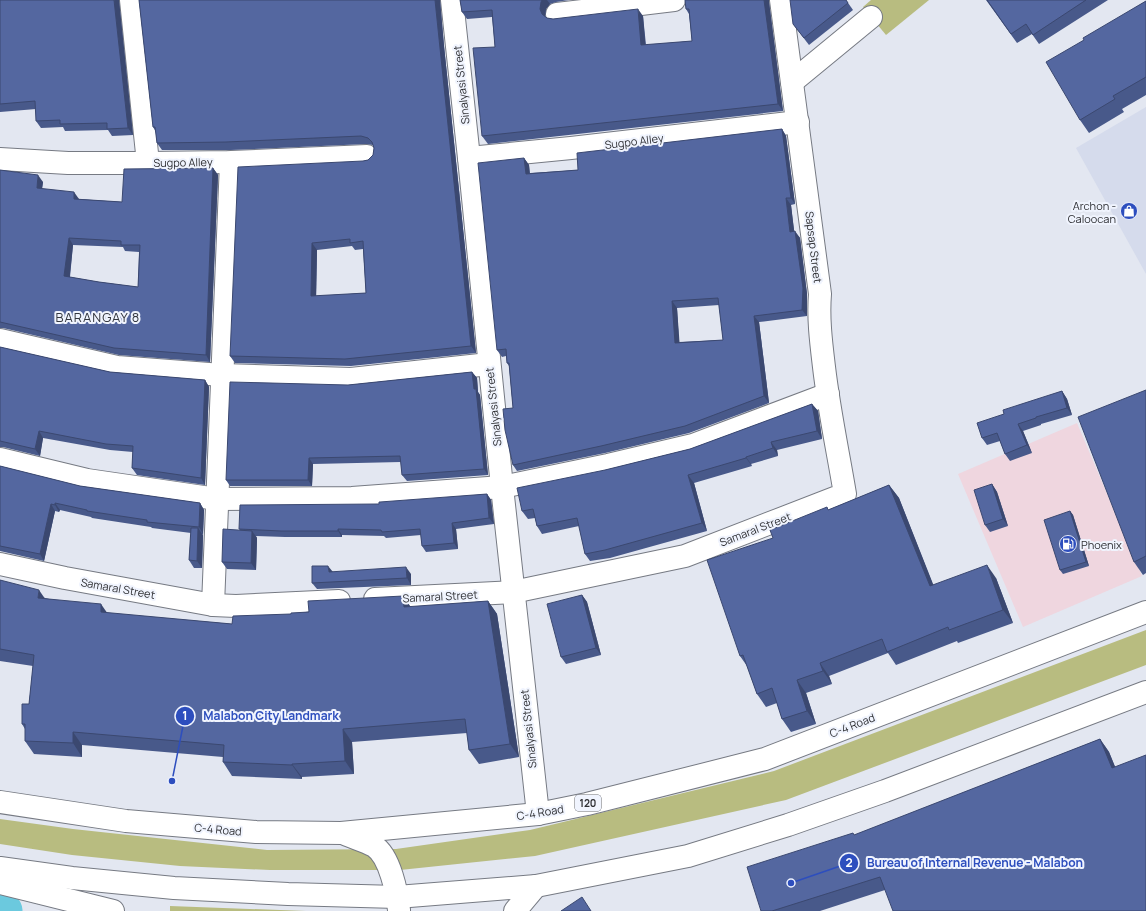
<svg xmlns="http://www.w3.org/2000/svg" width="1146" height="911" font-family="Manrope,sans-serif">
<rect width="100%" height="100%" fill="#e3e7f1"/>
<!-- commercial -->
<polygon fill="#efd6df" points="1077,423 1142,576 1023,627 958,474"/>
<!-- built -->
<polygon fill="#d5dbec" points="1146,107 1146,274 1076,148"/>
<!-- green -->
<g fill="#b8bc80">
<polygon points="871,0 929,0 886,35 863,7"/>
<polygon points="1146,630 1146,665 786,800 535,856 400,870 270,870 180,866 72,855 0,844 0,819 73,829 267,850 396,849 530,830 774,771"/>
<polygon points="170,906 306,911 170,911"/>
</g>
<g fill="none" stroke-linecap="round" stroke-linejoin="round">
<!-- river -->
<polyline stroke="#6bc9de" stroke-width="39" points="0,910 3,911"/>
<!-- street casing -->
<g stroke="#767a83" stroke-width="24">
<g id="street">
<polyline points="131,0 148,163"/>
<polyline points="452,0 469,158 502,487 538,814"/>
<polyline points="557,14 674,0"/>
<polyline points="792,82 871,17"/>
<polyline points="469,158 571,148 798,122"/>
<polyline points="0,159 68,163 148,163 231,162 367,156"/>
<polyline points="0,340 117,367 222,375 351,379 489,364"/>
<polyline points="0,459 87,480 217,499 352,498 502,487 608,465 693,445 828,394"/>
<polyline points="0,564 65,578 213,605 236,606 339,601"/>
<path d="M375 599 513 592 685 556 845 494C838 452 829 410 824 367 821 342 818 318 820 294L781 0"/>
<polyline points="213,605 231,162"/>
</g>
</g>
<!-- secondary casing -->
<g stroke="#767a83" stroke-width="24">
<polyline id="secondary" points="0,883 113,911"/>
</g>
<!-- highway casing -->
<g stroke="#767a83" stroke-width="24">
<g id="highway">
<polyline points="0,802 126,821 256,832 341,833 538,814 587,804 765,759 1146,612"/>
<path d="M345 834C354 838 365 841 374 846 390 856 397 893 399 910"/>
<polyline points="0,868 72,878 174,888 288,894 397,897 536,886 688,856 788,825 885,791 1146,692"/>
<polyline points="515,911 536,886"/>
</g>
</g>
<!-- street -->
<use href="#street" stroke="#fff" stroke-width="22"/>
<!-- secondary -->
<use href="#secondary" stroke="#fff" stroke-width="22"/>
<!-- highway -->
<use href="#highway" stroke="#fff" stroke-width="22"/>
</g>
<!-- wall -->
<g fill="#48598a" fill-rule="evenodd">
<polygon points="0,0 119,1 133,135 112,136 108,130 65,131 63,127 41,128 36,121 36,109 0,112"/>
<path d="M139 0H440L444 46 476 353 351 366 235 363 230 356 363 161 368 160 373 155 374 148 373 145 366 144 231 150H162L157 143 156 132 153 127ZM352 246 355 250 363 249 366 293 316 296 317 250Z"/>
<polygon points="460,0 569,0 556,2 550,4 546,9 545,17 547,18 553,19 643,16 646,45 692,41 689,14 686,9 685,0 769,0 769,2 783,111 488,144 482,136 495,47 492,17 467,19 462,12"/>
<polygon points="846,0 853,10 809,45 793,24"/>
<polygon points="986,0 1108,0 1039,44 1032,34 1017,43"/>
<polygon points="1146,1 1146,95 1122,109 1124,112 1089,133 1080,120 1084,40"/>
<path d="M782 129 786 136 795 204 791 205 794 231 800 238 807 294V316L759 322 769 403 689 433 605 453 517 471 513 465V408L509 366 507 363 506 356 502 357 497 350 524 158 529 165 530 173 578 170ZM719 305 723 340 679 342 677 308Z"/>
<path d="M213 168 218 175 210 362 119 355 3 328H0V170L43 182 42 189 79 199 122 202ZM73 245 123 247 125 251 139 252 138 287 99 282 70 277Z"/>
<polygon points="0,347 110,372 205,380 209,387 205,485 137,475 132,468 133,452 110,450 43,438 40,456 3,447 0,447"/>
<polygon points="472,372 477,378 478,392 480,395 488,475 407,481 402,475 401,462 313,464 312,486 230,486 226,480 348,385"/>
<polygon points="1146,390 1146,573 1143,575 1134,562"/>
<polygon points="1062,391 1067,399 1072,415 1041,424 1041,425 1023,431 1032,453 1010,461 1005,454 1000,441 987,445 982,438 1004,414"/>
<polygon points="812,404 818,411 822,439 777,450 778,456 751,464 752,466 694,483 707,531 610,558 590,561 585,554 579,526 542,534 537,526 535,518 528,519 522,511 605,470 690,449"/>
<polygon points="0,466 80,486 200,503 204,510 203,534 202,534 203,535 202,568 194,568 189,560 191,533 152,528 151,527 92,518 91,517 60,510 59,512 55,511 44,561 0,551"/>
<polygon points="992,484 997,492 1008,526 990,532 985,525"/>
<polygon points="889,485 899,498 933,585 996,578 1013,623 958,643 957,641 896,665 888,653 829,676 832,684 806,693 816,724 791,732 782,719 777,703 766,707 757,694 747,666 740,656 773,538 828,510"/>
<polygon points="487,494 491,500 494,524 456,529 458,549 426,552 422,546 421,535 386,538 384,536 342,535 342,537 285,537 256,536 257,538 256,570 227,569 222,562 240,530 239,529 379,504"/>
<polygon points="1070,511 1073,515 1089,566 1063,574 1060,570"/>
<polygon points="332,572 411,574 411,585 317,589 312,583"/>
<polygon points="0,580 45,598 108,613 232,624 403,596 410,607 488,601 497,614 519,757 479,764 469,750 467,733 352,742 354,774 302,777 302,779 232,776 223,762 223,757 82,745 82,757 34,754 25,741 25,729 22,724 29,704 33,666 0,661"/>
<polygon points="582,595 587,602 601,655 566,664 561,657"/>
<polygon points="1100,739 1109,752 1115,767 885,890 820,911 761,911 855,835"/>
</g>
<!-- shaded-wall -->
<g fill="#3b4870">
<polygon points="114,0 119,0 133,135 128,128"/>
<polygon points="435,0 440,0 444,46 476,353 471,346"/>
<polygon points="542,0 547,0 550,4 546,9 545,16 547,21 542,14 540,9 541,2"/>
<polygon points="764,0 769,0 769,2 783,111 778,104"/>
<polygon points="638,9 643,16 646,53 641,45"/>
<polygon points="782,129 786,136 795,204 791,198"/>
<polygon points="524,158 529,165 530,180 526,174"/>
<polygon points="213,168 218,175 210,362 206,355"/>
<polygon points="38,175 43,182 41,195 37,188"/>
<polygon points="74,192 79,199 78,206 74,199"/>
<polygon points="786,198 791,205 795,238 790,232"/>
<polygon points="795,231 800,238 807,294 807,316 802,310"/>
<polygon points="69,238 73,245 69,283 64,276"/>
<polygon points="312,243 317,250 316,304 311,296"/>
<polygon points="672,301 677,308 680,349 675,343"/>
<polygon points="754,316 759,322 769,403 764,396"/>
<polygon points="472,372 477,378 478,392 480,395 488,475 484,469"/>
<polygon points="205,380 209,387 205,485 201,478"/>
<polygon points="1062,391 1067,399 1072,415 1067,408"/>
<polygon points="812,404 818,411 822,439 817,431"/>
<polygon points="1018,424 1023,431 1032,453 1027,445"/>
<polygon points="39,431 43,438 40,456 35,449"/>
<polygon points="771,442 777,450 778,456 773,448"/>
<polygon points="746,457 751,464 752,466 746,458"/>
<polygon points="309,458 313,464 312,486 308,480"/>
<polygon points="688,475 694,483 707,531 702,523"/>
<polygon points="992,484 997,492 1008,526 1003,519"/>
<polygon points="889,485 899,498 939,599 930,586"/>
<polygon points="487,494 491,500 494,524 489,518"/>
<polygon points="55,503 60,510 59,512 55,505"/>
<polygon points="200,503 204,510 203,534 199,527"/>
<polygon points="51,504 55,511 44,561 40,554"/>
<polygon points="1070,511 1073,515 1089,566 1086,562"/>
<polygon points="452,523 456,529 458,549 454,543"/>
<polygon points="198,528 203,535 202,568 197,561"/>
<polygon points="338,529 342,535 342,537 338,531"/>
<polygon points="252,531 257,538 256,570 251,563"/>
<polygon points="987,565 996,578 1013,623 1003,610"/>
<polygon points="328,566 333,572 329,572"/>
<polygon points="406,567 411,574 411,585 407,578"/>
<polygon points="39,590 48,603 38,598"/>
<polygon points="582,595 587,602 601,655 596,648"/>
<polygon points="403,596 413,610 404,607"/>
<polygon points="488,601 497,614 519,757 510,744"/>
<polygon points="101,604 110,617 101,612"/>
<polygon points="820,663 829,676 832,684 823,671"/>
<polygon points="797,680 806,693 816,724 807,711"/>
<polygon points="343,729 352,742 354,774 345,761"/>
<polygon points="73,732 82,745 82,757 73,743"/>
<polygon points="1100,739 1109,752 1121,781 1112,768"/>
<polygon points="292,764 302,777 302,779 292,765"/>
</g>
<!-- building -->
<g fill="#5467a0" stroke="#3b4870" fill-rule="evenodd">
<polygon points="0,0 114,0 128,128 107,129 107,123 60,124 60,120 36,121 35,101 0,104"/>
<path d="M139 0H435L471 346 345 359 230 356 238 167 363 161 368 160 373 155 374 148 372 142 368 138 361 136 226 142 157 143 155 127H153ZM350 239V243L363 241 366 293 311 296 312 243Z"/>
<polygon points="460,0 542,0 541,2 540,9 542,14 547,18 553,19 638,9 641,45 692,41 689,9 686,9 685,0 764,0 778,104 482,136 473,48 495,47 492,10 462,12"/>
<polygon points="790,0 846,0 848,3 804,38 793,24"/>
<polygon points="987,0 1086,0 1033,35 1026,24 1011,34"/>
<polygon points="1146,1 1146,77 1113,96 1115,99 1080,120 1046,62 1084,40 1083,38"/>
<path d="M782 129 791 198H786L790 232 795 231 803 288 802 310 754 316 764 396 685 426 601 446 513 465 505 430 503 409 513 408 509 363H507L506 349 497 350 478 163 524 158 526 174 578 170 577 153ZM718 298 723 340 675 343 672 301Z"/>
<path d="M213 168 206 355 114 348 0 322V170L38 175 37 188 74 192V199L122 202 124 169ZM69 238 121 241V245H140L138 287 99 282 64 276Z"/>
<polygon points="0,347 110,372 205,380 201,478 132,468 133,446 106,444 39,431 35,449 0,441"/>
<polygon points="472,372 474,389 476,389 484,469 402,475 400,456 309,458 308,480 226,480 230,382 348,385"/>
<polygon points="1146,390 1146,556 1134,562 1078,417"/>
<polygon points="1062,391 1067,408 1036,417 1036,418 1018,424 1027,445 1005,454 997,433 982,438 977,423 1004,414 1003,410"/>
<polygon points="812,404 817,431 771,442 773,448 746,457 746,458 688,475 702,523 605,550 585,554 577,518 537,526 533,509 522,511 517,488 605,470 690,449"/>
<polygon points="0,466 80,486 200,503 199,527 147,522 147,520 87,511 87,510 55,503 55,505 51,504 40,554 0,546"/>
<polygon points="992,484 1003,519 985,525 974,490"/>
<polygon points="889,485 930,586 987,565 1003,610 949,630 948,627 887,652 882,639 820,663 823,671 797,680 807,711 782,719 772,688 757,694 743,655 740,656 707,560 773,538 770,530 827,507 828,510"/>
<polygon points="487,494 489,518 452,523 454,543 422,546 420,529 382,532 381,530 338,529 338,531 281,531 239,529 240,505 379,504 379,502 380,502"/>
<polygon points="1070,511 1086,562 1060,570 1044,520"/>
<polygon points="191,528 198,528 197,561 189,560"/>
<polygon points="223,529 252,531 251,563 222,562"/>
<polygon points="312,566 328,566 329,572 406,567 407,578 312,583"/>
<polygon points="0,580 39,590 38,598 101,604 101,612 232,624 233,616 291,614 291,613 309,612 308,601 403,596 404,607 488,601 510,744 469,750 465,719 343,729 345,761 292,764 292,765 223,762 224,745 73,732 73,743 25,741 25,724 22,724 22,704 29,704 34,655 0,649"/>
<polygon points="582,595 596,648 561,657 547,604"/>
<polygon points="1100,739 1112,768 1146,755 1146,911 893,911 880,877 772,911 761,911 747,867 853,833 854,835"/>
<polygon points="582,897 591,911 561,911"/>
</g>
<!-- icons -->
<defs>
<g id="shop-disc" transform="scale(0.9)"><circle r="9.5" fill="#2d4ebe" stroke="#f0f4fe"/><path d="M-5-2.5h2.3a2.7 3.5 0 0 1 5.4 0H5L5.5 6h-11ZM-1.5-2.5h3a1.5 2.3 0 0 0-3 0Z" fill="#fff"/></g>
<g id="fuel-disc" transform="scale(0.9)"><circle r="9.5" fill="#2d4ebe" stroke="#f0f4fe"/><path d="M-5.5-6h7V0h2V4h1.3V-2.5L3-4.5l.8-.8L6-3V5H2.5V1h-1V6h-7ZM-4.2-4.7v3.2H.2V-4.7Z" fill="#fff"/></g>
</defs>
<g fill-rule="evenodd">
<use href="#shop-disc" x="1129" y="211"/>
<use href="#fuel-disc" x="1068" y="544"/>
</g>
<g text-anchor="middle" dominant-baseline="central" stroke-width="4" stroke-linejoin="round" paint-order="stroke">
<!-- shield labels -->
<rect fill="#f0f4fe" stroke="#686a70" stroke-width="1" x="575" y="795" width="26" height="16" rx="3"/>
<g font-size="10" font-weight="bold" fill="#2e2f33">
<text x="588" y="803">120</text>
</g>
<!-- street labels -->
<g font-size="11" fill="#2e2f33" stroke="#f0f4fe">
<text transform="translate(461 85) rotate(-96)">Sinalyasi Street</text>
<text transform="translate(634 141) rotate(-7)">Sugpo Alley</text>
<text transform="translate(183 162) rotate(-1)">Sugpo Alley</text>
<text transform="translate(814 247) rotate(83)">Sapsap Street</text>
<text transform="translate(493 407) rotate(-96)">Sinalyasi Street</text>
<text transform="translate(755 529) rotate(-21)">Samaral Street</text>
<text transform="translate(118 588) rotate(10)">Samaral Street</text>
<text transform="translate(440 596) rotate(-3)">Samaral Street</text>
<text transform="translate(852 725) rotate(-21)">C-4 Road</text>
<text transform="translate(528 729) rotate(-96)">Sinalyasi Street</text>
<text transform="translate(540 812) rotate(-9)">C-4 Road</text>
<text transform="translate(218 829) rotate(5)">C-4 Road</text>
</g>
<!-- poi labels -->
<g font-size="11" fill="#2e2f33" stroke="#f0f4fe" text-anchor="end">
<text x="1116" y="205">Archon -<tspan x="1116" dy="13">Caloocan</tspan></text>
<text x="1081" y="544" text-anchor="start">Phoenix</text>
</g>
<!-- quarter labels -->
<g font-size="13" letter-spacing="1" fill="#34373e" stroke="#f0f4fe">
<text x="98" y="317">BARANGAY 8</text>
</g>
</g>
<!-- callouts -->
<path fill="none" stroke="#2d4ebe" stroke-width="1.5" d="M172 781L185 716M791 883L849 863"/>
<g fill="#2d4ebe" stroke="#f0f4fe" stroke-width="1.5">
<circle cx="172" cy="781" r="4"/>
<circle cx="791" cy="883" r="4"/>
<circle cx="185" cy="716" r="10"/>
<circle cx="849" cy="863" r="10"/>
</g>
<g font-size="12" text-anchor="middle" font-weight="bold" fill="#fff">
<text x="185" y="720">1</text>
<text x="849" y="867">2</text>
</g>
<g font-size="12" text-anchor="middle" font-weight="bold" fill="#2d4ebe" stroke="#f0f4fe" stroke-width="4" stroke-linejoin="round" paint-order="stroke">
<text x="271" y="720">Malabon City Landmark</text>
<text x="975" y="867">Bureau of Internal Revenue - Malabon</text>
</g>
</svg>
